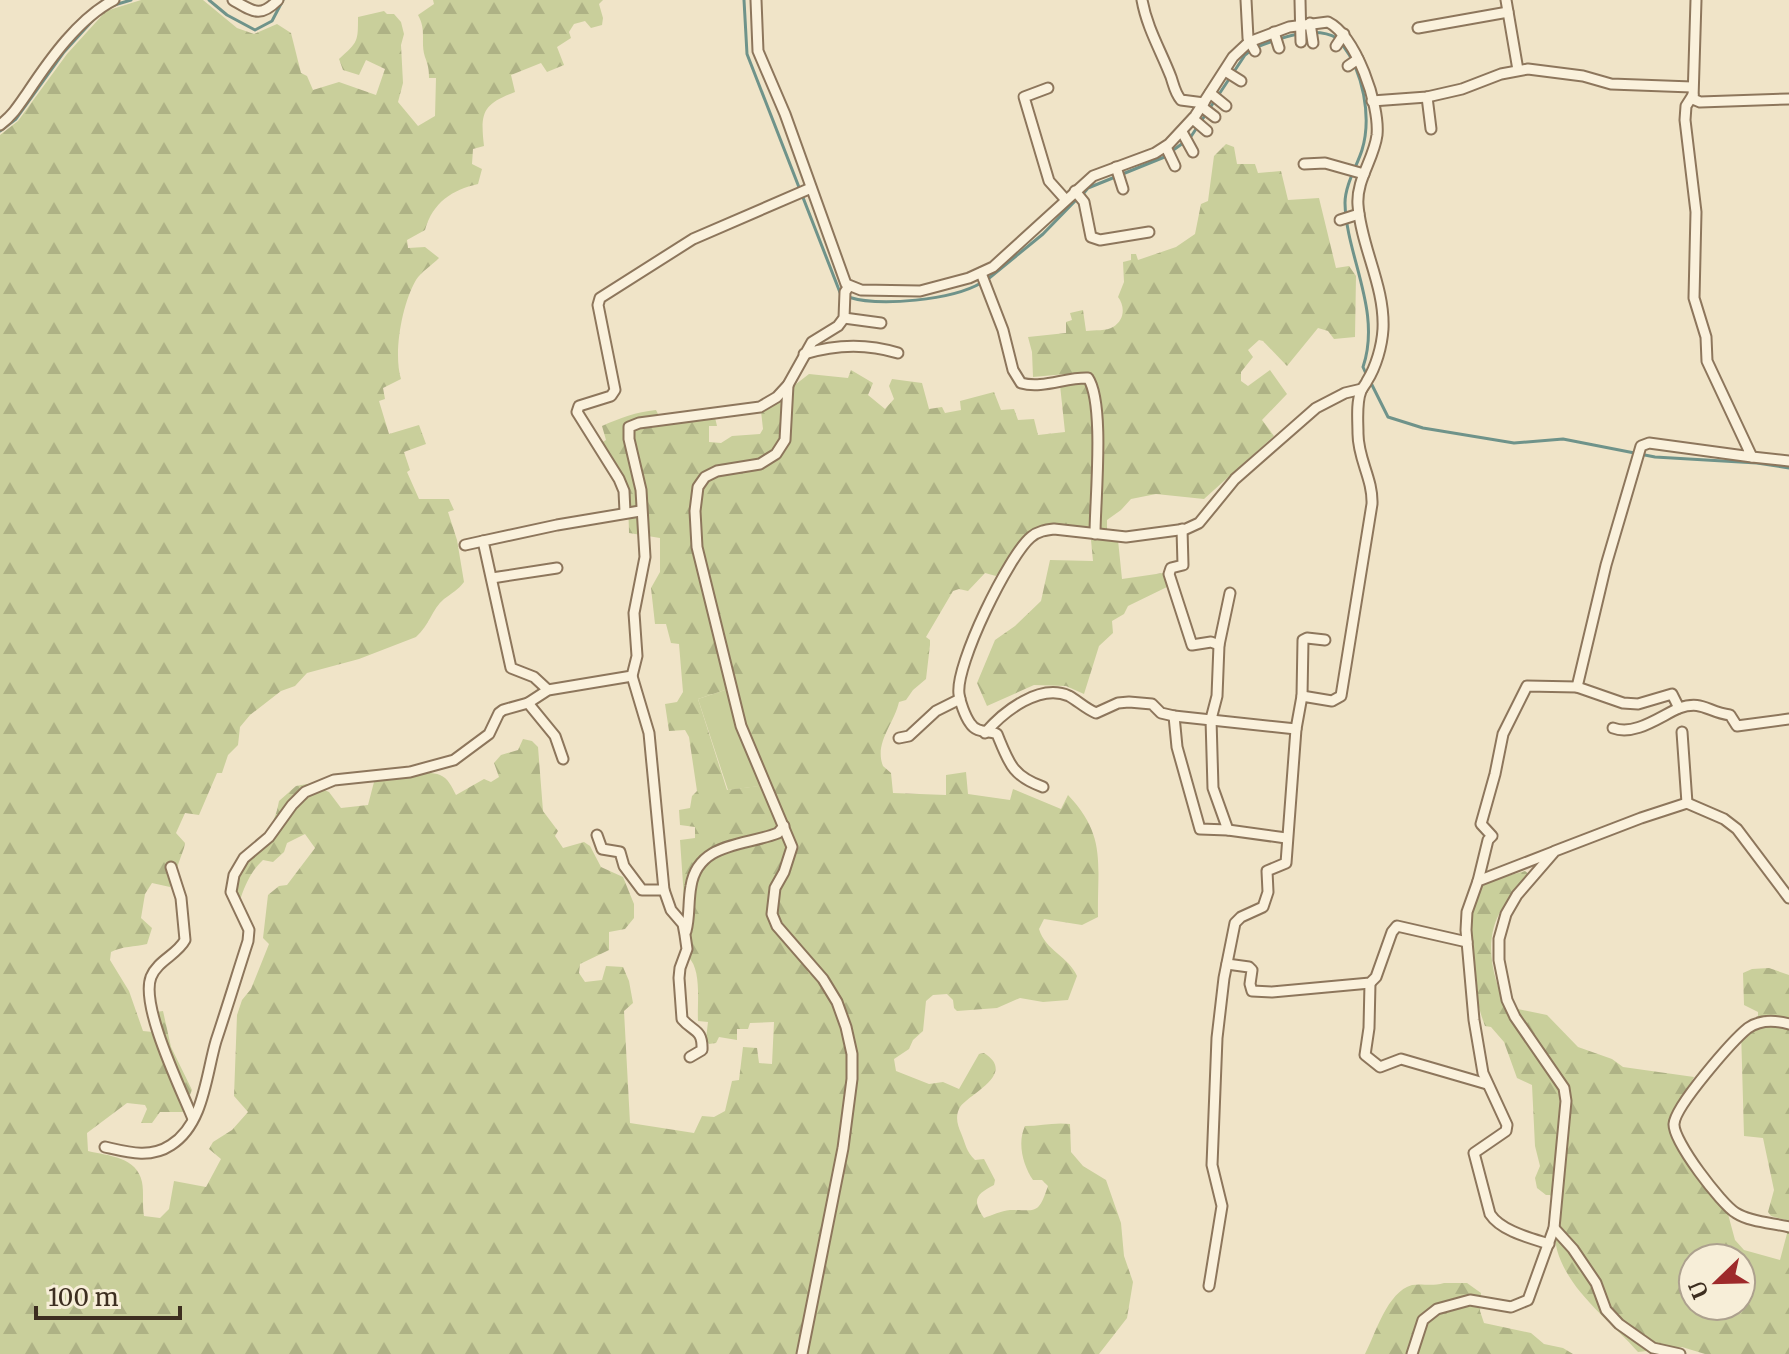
<svg xmlns="http://www.w3.org/2000/svg" width="1789" height="1354" font-family="Merriweather,serif">
<defs>
<pattern id="forest-firs" width="22" height="20" patternUnits="userSpaceOnUse" patternTransform="scale(2)"><rect width="22" height="20" fill="#c9cf9b"/><path d="M5 1l3.5 6h-7zM16 11l3.5 6h-7z" fill="#aeb285"/></pattern>
</defs>
<rect width="100%" height="100%" fill="#f0e4c8"/>
<!-- green -->
<polygon fill="#c9cf9b" points="731,688 767,785 728,790 698,699"/>
<!-- forest -->
<g fill="url(#forest-firs)" fill-rule="evenodd">
<path d="M141 0H203L237 28 254 34 277 24 291 33 301 73 307 76 313 90 339 82 376 95 385 69 366 60 359 75 343 70 339 59C358 42 358 42 358 17L384 11 387 14H394L401 22 404 34 401 45 403 83 398 102 418 126 435 116 436 78H429C429 69 428 65 425 57 420 42 427 31 418 15L434 4 433 0H603L599 4 603 18 602 25 591 28 585 21 574 24 569 32 571 38 557 47 564 65 547 72 541 63 511 75 515 92C483 104 480 112 484 146L473 149 472 164 482 169 478 184C452 190 433 202 425 230L407 240 408 248 425 247 439 258C432 265 421 272 416 280 402 304 393 353 401 379L383 388 385 399 379 401 389 434 419 425 426 444 404 452 410 470 407 472 419 499H449L454 510 448 512 457 540 464 582C458 590 452 593 444 599 432 609 429 626 416 637L359 659 307 673 295 686 281 691 250 715 240 727 238 745 228 755 222 773H217L199 815 185 813 176 833 185 843 184 848 170 887 152 883 145 894 141 918 152 928 147 944C134 947 123 946 111 952L110 960 129 991 143 1031 153 1032 156 1012 163 1011 171 1047 192 1090 183 1112H160L152 1123H141L147 1109 145 1105 127 1103 87 1133 88 1151C109 1156 137 1157 142 1182 144 1192 142 1205 144 1216L160 1218 169 1209 174 1181 206 1187 221 1159 209 1149 213 1142 232 1130 248 1112 234 1096 237 1015 242 1000 251 989 269 944 263 938 268 895 279 886 287 885 315 848 305 834 287 843 284 852 273 862 263 860C252 870 246 883 241 897L237 898 233 890C236 882 238 871 242 864 258 838 273 835 279 801L296 786 307 784 313 794 322 789 329 792 341 808 368 805 374 782C390 779 425 769 440 775 448 778 452 787 456 795L484 779 491 782 499 777 494 763 501 755 518 750 523 739 532 741 538 747 543 811 558 831 555 836 563 848 584 842 590 846 601 867 623 877 634 904V918L625 929 609 932V950L580 964 579 973 585 982 602 980 606 966 623 967 629 981 633 1003 624 1011 630 1123 694 1133 702 1116 714 1117 725 1111 732 1081 739 1080 743 1047 757 1048 759 1063 772 1064 774 1022 750 1023 748 1029H737V1040L719 1037 716 1043 709 1044 706 1039 708 1022 698 1021C697 1003 702 969 688 957L680 840 695 838V827L680 825 679 810 690 808 692 796 697 791 689 737 685 730 669 731 665 704 677 702 683 692 679 644 671 643 666 624H655L651 588 660 572V538L629 533C629 498 621 471 601 443L606 440 602 426C620 418 636 412 656 410L659 416 713 409 717 426H709V442L721 443 732 436 760 434 763 429 761 411 809 374 848 378 851 370 873 383 868 395 885 409 894 399 889 386 892 379 922 383 929 409 942 407 945 413 961 410 960 401 994 392 1001 410 1014 409 1018 420 1034 419 1038 435 1065 432 1060 385H1068L1066 374 1033 377 1032 352 1028 337 1066 333V322L1072 320 1070 313 1083 310 1086 331C1094 330 1107 331 1113 327 1125 320 1125 306 1118 297L1124 282 1123 262 1131 260V254H1136L1138 260 1176 247 1195 234 1201 204 1208 201 1214 156 1226 144 1234 147 1237 164H1255L1258 173 1281 171 1288 200 1319 198 1336 268 1349 266 1356 276 1355 337 1334 339 1328 331 1318 328 1287 366 1263 341 1259 340 1248 350 1253 357 1241 372V381L1248 386 1270 370 1287 394 1262 420 1274 436 1204 499 1156 494 1131 499 1121 510 1107 520V531C1091 528 1071 521 1058 532L1046 524 1025 534 996 576 985 573 968 591 959 589 953 591 926 637 930 640V645L926 679 913 690 906 700 899 702C894 724 874 743 883 766L891 773 893 793 946 795V775L966 772 968 794 1010 800 1013 789 1061 809 1068 795C1107 836 1097 864 1098 917L1082 925 1044 919 1039 929C1045 950 1069 957 1077 976L1068 1000 1043 1002 1020 998 997 1008 957 1011 954 1008 953 1000 947 994 933 995 926 1001 923 1031 913 1040 909 1049 894 1059 896 1071 929 1084 943 1082 959 1089 979 1054 984 1053C1019 1075 965 1095 959 1109 955 1118 958 1126 961 1133 966 1145 966 1151 975 1160L984 1159 995 1180 994 1185C977 1194 971 1199 984 1218 992 1215 1001 1211 1010 1210 1037 1210 1038 1215 1048 1186L1042 1180H1033C1023 1165 1017 1143 1025 1126 1041 1126 1054 1122 1070 1124L1071 1152 1083 1166 1106 1180 1121 1223 1124 1256 1133 1282 1127 1318 1099 1354H0V135L18 121 67 54 106 11ZM731 688 766 785 727 790 698 699Z"/>
<polygon points="1091,540 1118,540 1122,579 1163,573 1167,587 1128,606 1124,614 1112,621 1113,633 1099,646 1084,694 1066,686 1034,685 987,706 977,683 995,640 1015,626 1041,601 1050,560 1093,561"/>
<path d="M1525 871 1530 875C1521 886 1509 896 1502 909 1482 940 1493 980 1508 1011L1518 1009 1547 1015 1578 1047 1612 1059 1623 1067 1694 1077 1672 1119 1683 1153 1728 1214 1735 1240 1744 1250 1780 1260 1789 1226V1354H1705L1682 1347 1638 1352C1611 1321 1569 1292 1557 1250 1553 1234 1555 1216 1554 1200L1550 1195H1546L1537 1188 1535 1178 1540 1166 1535 1146 1532 1085 1517 1078 1504 1042 1491 1027 1485 1026C1475 1001 1463 932 1471 906 1474 899 1479 891 1482 883ZM1693 1258H1741V1306H1693Z"/>
<polygon points="1769,968 1789,975 1789,1221 1771,1216 1768,1212 1774,1190 1763,1138 1744,1136 1741,1030 1758,1016 1758,1012 1744,1005 1743,973 1752,969"/>
<path d="M1444 1283H1467L1481 1293 1480 1311 1484 1323 1531 1333 1544 1344 1563 1348 1573 1354H1365C1376 1333 1387 1292 1412 1285 1423 1283 1430 1287 1444 1283Z"/>
</g>
<g fill="none" stroke-linecap="round" stroke-linejoin="round">
<!-- stream -->
<g stroke="#6f938a" stroke-width="3">
<polyline points="209,0 227,15 255,30 272,21 283,0"/>
<polyline points="744,0 747,54 841,295"/>
<polyline points="111,6 131,0"/>
<path d="M1342 44C1363 71 1372 117 1362 150 1357 166 1345 185 1345 203 1346 256 1382 311 1363 367L1367 376"/>
<path d="M1257 47C1280 38 1314 25 1337 38"/>
<polyline points="0,131 16,119 64,52 93,20"/>
<polyline points="1172,151 1190,138 1245,55 1250,51"/>
<polyline points="1083,194 1088,188 1167,156"/>
<polyline points="988,279 1043,234 1077,199"/>
<path d="M848 297C880 307 952 300 981 283"/>
<polyline points="1371,383 1388,417 1423,428 1514,443 1563,439 1655,457 1757,463 1789,468"/>
</g>
<!-- minor casing -->
<g stroke="#8d765c" stroke-width="13">
<g id="minor">
<path d="M233 0C254 12 260 18 278 0"/>
<path d="M756 0 758 51 785 114 846 284 861 290 920 291 969 278 993 267 1093 176 1155 153 1169 144 1195 116 1233 57 1249 42 1289 27 1328 22C1356 36 1380 105 1377 135 1374 159 1356 180 1358 205 1361 247 1385 286 1383 329 1382 346 1376 367 1367 381 1366 384 1362 388 1361 391 1356 403 1358 421 1358 434 1358 459 1373 479 1372 504L1341 696 1332 701 1302 696 1296 729 1286 863 1267 871 1268 892 1263 907 1241 917 1235 923 1224 978 1217 1038 1212 1165 1222 1206 1209 1286"/>
<path d="M1142 0C1147 28 1161 51 1171 77 1174 86 1175 93 1181 100L1204 103"/>
<polyline points="1246,0 1248,38 1255,51"/>
<polyline points="1300,0 1301,42"/>
<polyline points="1506,0 1518,70"/>
<polyline points="1696,0 1693,99 1700,102 1789,99"/>
<polyline points="1310,23 1313,43"/>
<polyline points="1418,28 1508,12"/>
<polyline points="1274,32 1279,48"/>
<polyline points="1336,46 1344,34"/>
<polyline points="1348,66 1358,59"/>
<polyline points="1225,71 1241,81"/>
<polyline points="1048,88 1024,97 1049,181 1066,200"/>
<polyline points="1210,93 1226,106"/>
<polyline points="1427,97 1431,129"/>
<polyline points="1372,101 1427,97 1462,89 1501,74 1528,69 1583,76 1611,84 1692,87"/>
<polyline points="1202,107 1215,117"/>
<polyline points="1193,119 1207,131"/>
<path d="M0 125C13 115 19 105 28 92 50 59 79 18 114 0"/>
<polyline points="1182,132 1193,152"/>
<polyline points="1166,147 1175,166"/>
<polyline points="1304,164 1325,163 1364,174"/>
<polyline points="1116,167 1123,189"/>
<polyline points="1075,191 1084,202 1091,237 1100,240 1149,232"/>
<polyline points="1340,220 1359,214"/>
<path d="M981 273 1003 330 1013 370 1021 383C1043 389 1066 377 1088 378 1105 403 1095 500 1095 534"/>
<polyline points="844,318 881,323"/>
<path d="M804 354C836 344 866 343 898 353"/>
<polyline points="788,385 785,440 776,454 760,464 717,471 705,477 698,487 695,511 697,547 741,726 792,847 784,872 775,888 772,914 777,926 823,979 837,1002 846,1027 852,1054 852,1079 843,1148 802,1354"/>
<polyline points="1752,457 1789,461"/>
<polyline points="625,512 624,491 619,479 577,412 579,406 611,396 615,390 598,305 600,298 693,239 811,188"/>
<polyline points="1182,529 1183,565 1171,568 1169,574 1192,645 1211,642 1219,645"/>
<polyline points="465,545 483,541"/>
<polyline points="492,578 557,568"/>
<path d="M632 676 649 733 664 890 671 910 683 924 685 935 687 949 680 968 679 978 682 1019C693 1032 703 1029 702 1050L690 1057"/>
<path d="M1577 687 1623 703 1638 704 1672 694 1679 708C1703 700 1707 712 1730 715L1737 726 1789 719"/>
<polyline points="548,690 534,677 511,668 483,541 557,525 640,511"/>
<polyline points="1302,696 1303,640 1307,638 1325,640"/>
<polyline points="528,703 555,736 563,759"/>
<polyline points="1174,716 1177,747 1200,829 1228,830 1286,838"/>
<path d="M1613 728C1635 736 1659 717 1679 708"/>
<polyline points="1682,732 1687,803"/>
<path d="M985 733C1004 711 1040 683 1069 696 1078 701 1086 709 1096 713L1118 703 1129 702 1152 704 1161 713 1174 716 1296 729"/>
<polyline points="899,738 909,736 936,711 960,699"/>
<path d="M1043 787C1012 776 1009 763 997 734 988 730 977 734 970 723 965 716 960 702 959 694 955 665 1009 555 1031 537 1038 531 1046 530 1054 529L1126 537 1186 529 1199 523 1235 479 1316 408 1345 393 1362 389"/>
<polyline points="1228,830 1213,788 1211,719 1217,696 1219,645 1230,593"/>
<polyline points="597,835 602,849 620,852 624,866 642,890 664,890"/>
<path d="M171 867 181 898 185 940C177 955 158 960 151 977 140 1006 181 1089 193 1119"/>
<polyline points="1478,881 1488,840 1492,836 1481,824 1495,774 1503,734 1527,686 1577,687 1606,565 1641,446 1649,443 1752,457 1707,361 1706,337 1694,298 1696,212 1685,120 1686,106 1693,95"/>
<path d="M686 931C690 916 688 901 691 886 698 842 745 846 778 833L784 826"/>
<polyline points="1227,964 1249,967 1252,970 1250,984 1252,991 1272,992 1370,983 1376,977 1392,932 1397,926 1467,942"/>
<polyline points="1370,983 1369,1028 1365,1055 1380,1067 1401,1059 1487,1084"/>
<path d="M1789 1024C1775 1020 1761 1019 1748 1028 1733 1040 1675 1106 1674 1124 1673 1141 1721 1204 1736 1213 1750 1222 1773 1223 1789 1227"/>
<path d="M105 1147C127 1152 150 1159 171 1145 204 1124 206 1075 216 1041 227 1008 237 975 248 941L249 930 231 892 234 875 244 858 269 837 292 805 305 792 334 780 410 772 454 760 489 734 499 713 503 710 528 703 548 690 632 676 637 656 634 613 645 557 641 490 629 439V427L639 423 760 407 777 397 788 385 812 342 838 326 844 318 845 292 849 286"/>
<polyline points="1554,1228 1573,1249 1596,1283 1606,1310 1619,1324 1653,1348 1680,1354"/>
<path d="M1549 1244C1530 1238 1501 1231 1490 1214L1474 1153 1506 1131 1507 1125 1483 1073 1474 1020 1466 930 1467 912 1478 881 1553 852"/>
<polyline points="1412,1354 1423,1320 1437,1309 1470,1300 1511,1307 1528,1300 1554,1228 1566,1101 1564,1088 1515,1017 1507,1000 1499,960 1499,939 1506,914 1517,895 1555,851 1641,818 1687,803 1724,819 1737,829 1789,898"/>
</g>
</g>
<!-- minor -->
<use href="#minor" stroke="#faf1dc" stroke-width="9"/>
</g>
<!-- north arrow -->
<g transform="translate(1717 1282) rotate(247)"><circle r="38" fill="#f7eed8" stroke="#ada18e" stroke-width="2"/>
<path d="M0-6L14 30L0 20L-14 30Z" fill="#9e2a2b"/>
<text y="-12" font-size="22" font-weight="bold" text-anchor="middle" fill="#3d2e20">U</text>
</g>
<!-- scale -->
<path d="M36 1306v12h144v-12" fill="none" stroke="#3d2e20" stroke-width="4"/>
<text x="48" y="1306" font-size="24" fill="#3d2e20" stroke="#f7eed8" stroke-width="6" paint-order="stroke">100 m</text>
</svg>
